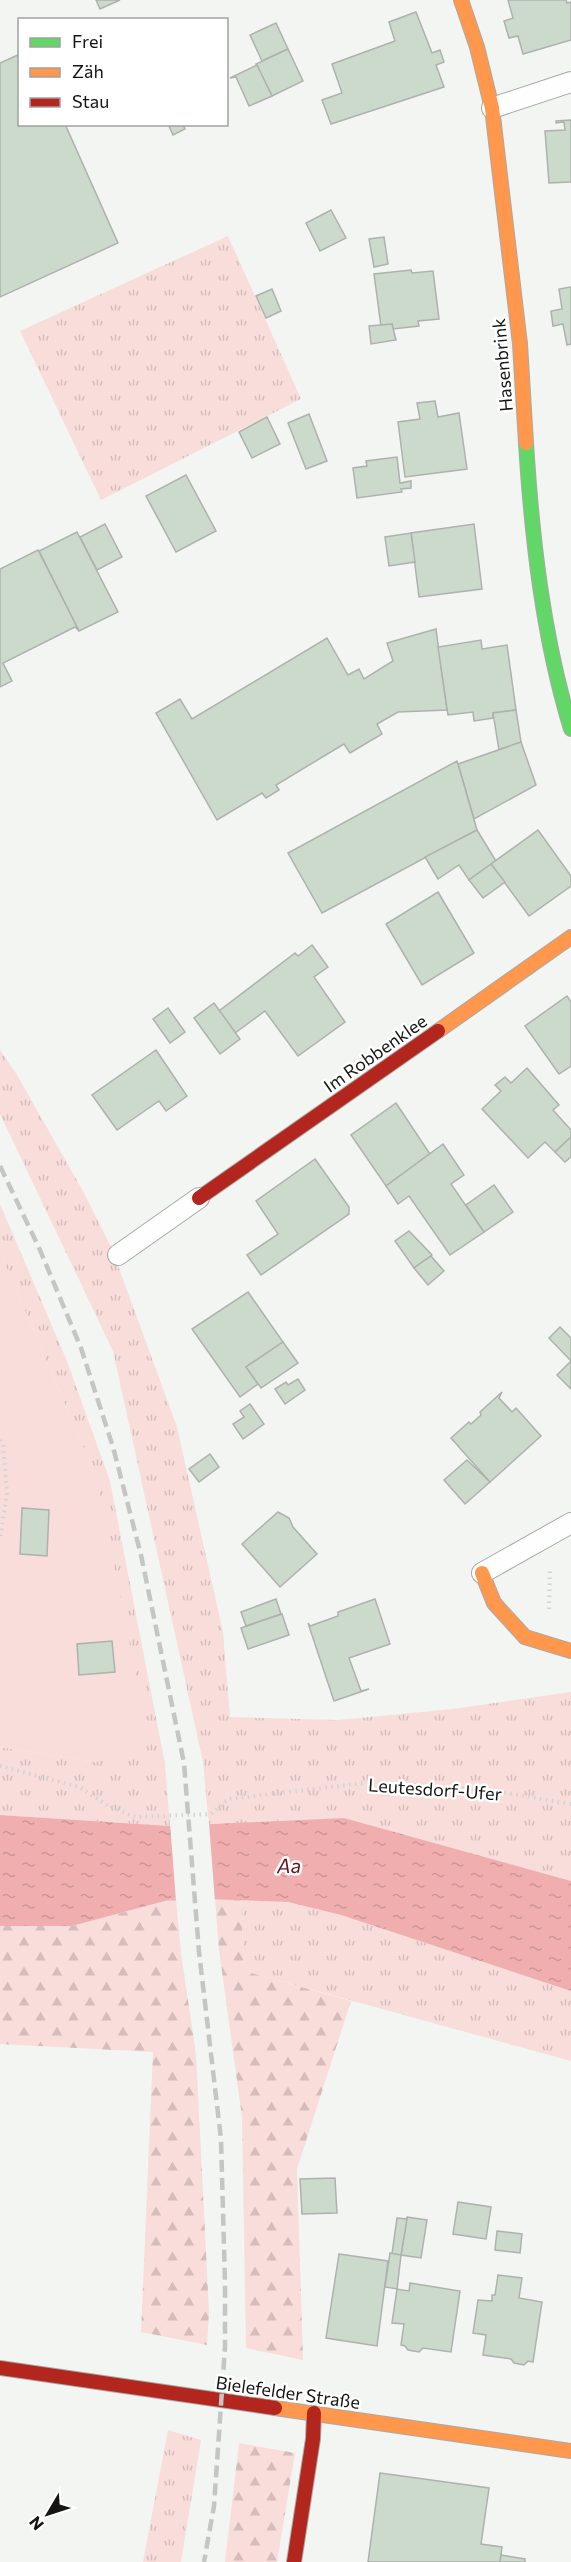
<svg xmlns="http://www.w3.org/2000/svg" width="571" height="2562" font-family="Commissioner,sans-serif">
<defs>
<pattern id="grass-tufts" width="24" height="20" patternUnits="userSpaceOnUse" patternTransform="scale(1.5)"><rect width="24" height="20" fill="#f8dddb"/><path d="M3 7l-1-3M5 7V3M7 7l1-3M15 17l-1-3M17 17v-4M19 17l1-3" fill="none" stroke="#d4bdbb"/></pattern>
<pattern id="forest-firs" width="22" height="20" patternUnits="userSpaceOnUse" patternTransform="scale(1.5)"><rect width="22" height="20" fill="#f8dddb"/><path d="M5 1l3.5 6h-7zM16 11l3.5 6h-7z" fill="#d4bdbb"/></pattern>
<pattern id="water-ripples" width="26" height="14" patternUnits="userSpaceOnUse" patternTransform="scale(1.5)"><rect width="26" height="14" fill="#f0aeaf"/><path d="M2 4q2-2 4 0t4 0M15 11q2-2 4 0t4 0" fill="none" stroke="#cd9596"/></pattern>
</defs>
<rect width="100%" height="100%" fill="#f3f5f2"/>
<!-- grass -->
<g fill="url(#grass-tufts)">
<polygon points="228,236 301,399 101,500 20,331"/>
<polygon points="0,1050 17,1075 84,1193 112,1249 177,1427 223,1632 230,1717 338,1720 453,1709 571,1692 571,1881 344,1818 209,1826 203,1762 113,1351 0,1114"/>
<polygon points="0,1204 67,1361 110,1481 165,1764 170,1826 0,1815 0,1747 96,1762 95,1475 0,1252"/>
<polygon points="241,1900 288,1902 341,1915 571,1991 571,2061 244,1971"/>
<polygon points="168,2430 201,2440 181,2562 143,2562"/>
</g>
<!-- forest -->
<g fill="url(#forest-firs)">
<polygon points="176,1898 181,1953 196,2054 209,2312 207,2345 141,2332 153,2052 0,2044 0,1926 72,1926"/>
<polygon points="215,1899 241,1900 244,1971 351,2001 297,2169 303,2360 246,2348 242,2117 219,1950"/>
<polygon points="239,2443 295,2453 277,2562 225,2562"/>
</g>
<!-- green -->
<polygon fill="#f8dddb" points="0,1252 95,1475 150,1741 96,1762 0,1747"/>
<!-- water -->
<polygon fill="url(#water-ripples)" points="0,1815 170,1826 344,1818 571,1881 571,1991 341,1915 288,1902 176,1898 72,1926 0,1926"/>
<!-- pier -->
<polygon fill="#f3f5f2" points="170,1823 209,1823 215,1902 176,1901"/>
<!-- building -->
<g fill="#cbdaca" stroke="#afb1ae" stroke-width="1.5">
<polygon points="96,0 120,0 100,9"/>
<polygon points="508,0 566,0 567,3 571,2 571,40 523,54 518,36 509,38 504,21 513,18"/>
<polygon points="416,12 432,53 440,50 444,62 436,65 444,87 331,124 322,100 342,93 332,64 395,41 389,22"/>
<polygon points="276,23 288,49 262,61 250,35"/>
<polygon points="288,49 303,81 272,96 256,64"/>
<polygon points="20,54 20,124 65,124 118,243 0,297 0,63"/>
<polygon points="257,65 272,96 249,106 236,77 230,78"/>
<polygon points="571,120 571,182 549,183 545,131 565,130 564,122 556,123 556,121"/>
<polygon points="168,124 183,124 185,129 173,135"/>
<polygon points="331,210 346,238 320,251 306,223"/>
<polygon points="384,237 388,264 374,267 369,239"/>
<polygon points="411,270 412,273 433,271 439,319 418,321 419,326 393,329 392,324 381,326 374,274"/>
<polygon points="571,287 571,344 567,345 563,324 553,326 551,311 562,309 559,289"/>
<polygon points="272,289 281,311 266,318 256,296"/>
<polygon points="392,324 396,340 371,344 369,326"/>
<polygon points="435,401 438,417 459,413 467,469 405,477 398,422 420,419 417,403"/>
<polygon points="309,414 327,461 306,469 288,423"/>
<polygon points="267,417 280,444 252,458 239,432"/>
<polygon points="397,457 400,483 411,481 411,488 401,489 402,492 357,498 353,468 367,466 366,461"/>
<polygon points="186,475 216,531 176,552 146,496"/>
<polygon points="105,524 122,557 97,570 80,537"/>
<polygon points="474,524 482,589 419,597 411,533"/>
<polygon points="77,532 118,612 79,631 39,551"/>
<polygon points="411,533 415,562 389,566 385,537"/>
<polygon points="38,550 79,631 75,627 3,663 12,681 0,687 0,569"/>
<polygon points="436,629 447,710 398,712 377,724 382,734 350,753 344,744 276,785 279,790 266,798 262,793 217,820 156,713 180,699 192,719 327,638 348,675 359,669 364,679 393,661 387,643"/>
<polygon points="481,640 482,649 507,645 516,710 493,713 493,718 474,721 473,712 448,715 438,647"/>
<polygon points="516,710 521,742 499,750 493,713"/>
<polygon points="521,742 536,785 474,819 458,764"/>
<polygon points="457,761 477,830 322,913 288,853"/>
<polygon points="477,830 496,861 469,880 459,865 438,879 425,857"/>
<polygon points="538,830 571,876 571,886 529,916 491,864"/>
<polygon points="491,864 505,882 483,898 469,880"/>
<polygon points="438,892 474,953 422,985 386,924"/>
<polygon points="312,945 328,967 314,977 345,1022 298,1056 265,1011 235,1033 219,1011 295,953 298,956"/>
<polygon points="567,996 571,1002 571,1066 559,1074 525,1026"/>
<polygon points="214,1003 240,1039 220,1054 194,1018"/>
<polygon points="168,1008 185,1032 170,1043 153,1019"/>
<polygon points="156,1050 187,1096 166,1111 159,1101 117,1130 92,1095"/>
<polygon points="527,1068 559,1105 553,1110 571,1130 571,1137 555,1152 545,1142 528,1158 482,1109 501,1091 495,1085 505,1077 511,1083"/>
<polygon points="396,1103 430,1154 386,1186 351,1135"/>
<polygon points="571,1137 571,1157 565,1162 555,1152"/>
<polygon points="443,1144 464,1175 451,1184 484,1232 450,1255 409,1196 398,1204 386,1186"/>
<polygon points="315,1159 349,1207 349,1214 261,1275 247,1255 278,1234 256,1201"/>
<polygon points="494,1185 513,1212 484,1232 466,1205"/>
<polygon points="409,1231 432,1255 414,1268 395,1241"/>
<polygon points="431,1256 444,1271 428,1285 414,1268"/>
<polygon points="248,1292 283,1342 246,1367 258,1384 240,1397 192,1329"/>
<polygon points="560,1327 571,1338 571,1361 549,1338"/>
<polygon points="283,1342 298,1363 261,1388 246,1367"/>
<polygon points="571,1361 571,1389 557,1375"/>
<polygon points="298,1379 305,1390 285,1404 275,1389 286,1382 288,1385"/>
<polygon points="502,1392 499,1398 512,1412 516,1408 541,1436 490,1482 451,1438 469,1422 471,1424 481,1415 480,1412"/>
<polygon points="250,1404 264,1424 243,1439 233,1424 244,1417 240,1411"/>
<polygon points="210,1454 219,1467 199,1482 189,1469"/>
<polygon points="467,1460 490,1482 465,1504 444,1480"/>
<polygon points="22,1508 49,1510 47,1556 20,1554"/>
<polygon points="278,1512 289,1518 293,1527 317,1554 280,1587 242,1544"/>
<polygon points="276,1599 281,1614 246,1626 241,1612"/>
<polygon points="375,1599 390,1644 349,1658 361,1691 369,1689 334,1701 308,1623 310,1626 338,1616 338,1612"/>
<polygon points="282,1614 289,1635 248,1649 241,1628"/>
<polygon points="112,1641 115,1672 79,1675 77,1644"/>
<polygon points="335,2178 337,2213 302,2214 300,2179"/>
<polygon points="458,2202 491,2207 486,2239 453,2234"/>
<polygon points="407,2217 427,2220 421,2258 401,2255"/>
<polygon points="397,2218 407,2219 401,2255 392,2254"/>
<polygon points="497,2231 522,2234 520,2253 495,2250"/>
<polygon points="390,2253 401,2255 397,2289 385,2287"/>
<polygon points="339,2254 388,2261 377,2346 326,2338"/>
<polygon points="498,2275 522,2278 519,2298 542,2302 533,2362 528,2361 524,2365 514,2363 511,2359 483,2355 486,2335 473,2333 478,2300 492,2301 492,2295 495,2295"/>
<polygon points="410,2283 460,2291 451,2352 423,2348 419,2352 408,2350 405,2346 401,2345 404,2324 392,2323 397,2289 409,2291"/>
<polygon points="380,2473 489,2488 481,2544 502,2547 500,2562 368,2562"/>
<polygon points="501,2555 525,2559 525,2562 500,2562"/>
</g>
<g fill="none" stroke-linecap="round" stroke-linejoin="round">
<!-- lane casing -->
<g stroke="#a9aaa8" stroke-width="22">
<g id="lane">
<polyline points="492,108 571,82"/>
<polyline points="118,1255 199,1198"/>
<polyline points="482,1573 571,1523"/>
</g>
</g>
<!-- fast casing -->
<g stroke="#a9aaa8" stroke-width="16">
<path id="fast" d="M526 443C532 539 543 637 571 729"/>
</g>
<!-- slow casing -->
<g stroke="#a9aaa8" stroke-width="16">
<g id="slow">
<polyline points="461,0 477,47 492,108 520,344 526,443"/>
<polyline points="438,1031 571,937"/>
<polyline points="482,1573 494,1603 525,1637 571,1651"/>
<polyline points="275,2408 571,2451"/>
</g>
</g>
<!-- jam casing -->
<g stroke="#a9aaa8" stroke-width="16">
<g id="jam">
<polyline points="199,1198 438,1031"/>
<polyline points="0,2368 275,2408"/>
<polyline points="294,2562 313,2439 314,2413"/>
</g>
</g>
<!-- path -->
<g stroke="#d2d3d2" stroke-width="4" stroke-dasharray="1.5 4.5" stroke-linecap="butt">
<polyline points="0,1440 3,1445 7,1493 0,1540"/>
<polyline points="549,1609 550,1568"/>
<polyline points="0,1766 79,1787 107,1805 136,1817 211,1814 228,1799 373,1782 496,1791 571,1804"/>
</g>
<!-- lane -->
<use href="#lane" stroke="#fdfefd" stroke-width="20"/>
<!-- fast -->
<use href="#fast" stroke="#63d668" stroke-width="14"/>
<!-- slow -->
<use href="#slow" stroke="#ff974d" stroke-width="14"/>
<!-- jam -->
<use href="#jam" stroke="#b3261e" stroke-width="14"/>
<!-- rail -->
<polyline stroke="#c4c5c4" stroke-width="4.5" stroke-dasharray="12 6" stroke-linecap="butt" points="0,1166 40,1250 81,1348 113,1447 141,1555 184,1763 199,1952 221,2139 225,2283 225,2347 214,2506 204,2562"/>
</g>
<g text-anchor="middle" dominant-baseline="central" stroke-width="5" stroke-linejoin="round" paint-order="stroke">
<!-- street labels -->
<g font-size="18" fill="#141513" stroke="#fff">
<text transform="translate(502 365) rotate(-95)">Hasenbrink</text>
<text transform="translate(375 1053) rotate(-35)">Im Robbenklee</text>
<text transform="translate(435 1789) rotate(4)">Leutesdorf-Ufer</text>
<text transform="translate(288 2392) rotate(8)">Bielefelder Straße</text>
</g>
<!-- water labels -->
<g font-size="20" font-style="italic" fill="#66111e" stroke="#fff">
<text transform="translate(289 1865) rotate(-1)">Aa</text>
</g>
</g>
<!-- legend -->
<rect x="18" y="18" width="210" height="108" fill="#ffffff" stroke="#a1a1a1" stroke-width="1.5"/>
<rect x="30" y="38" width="30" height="9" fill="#63d668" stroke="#a1a1a1" stroke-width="1.5"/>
<text x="72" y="48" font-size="18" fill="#141513">Frei</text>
<rect x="30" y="68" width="30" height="9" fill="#ff974d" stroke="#a1a1a1" stroke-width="1.5"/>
<text x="72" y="78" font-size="18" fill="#141513">Zäh</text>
<rect x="30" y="98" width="30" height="9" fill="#b3261e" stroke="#a1a1a1" stroke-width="1.5"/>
<text x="72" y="108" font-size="18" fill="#141513">Stau</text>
<!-- north arrow -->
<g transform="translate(48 2514) rotate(231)" stroke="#ffffff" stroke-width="4.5" paint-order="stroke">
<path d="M0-4.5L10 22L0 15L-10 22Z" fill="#141513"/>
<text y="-9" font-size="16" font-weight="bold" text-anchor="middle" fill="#141513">N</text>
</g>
</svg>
